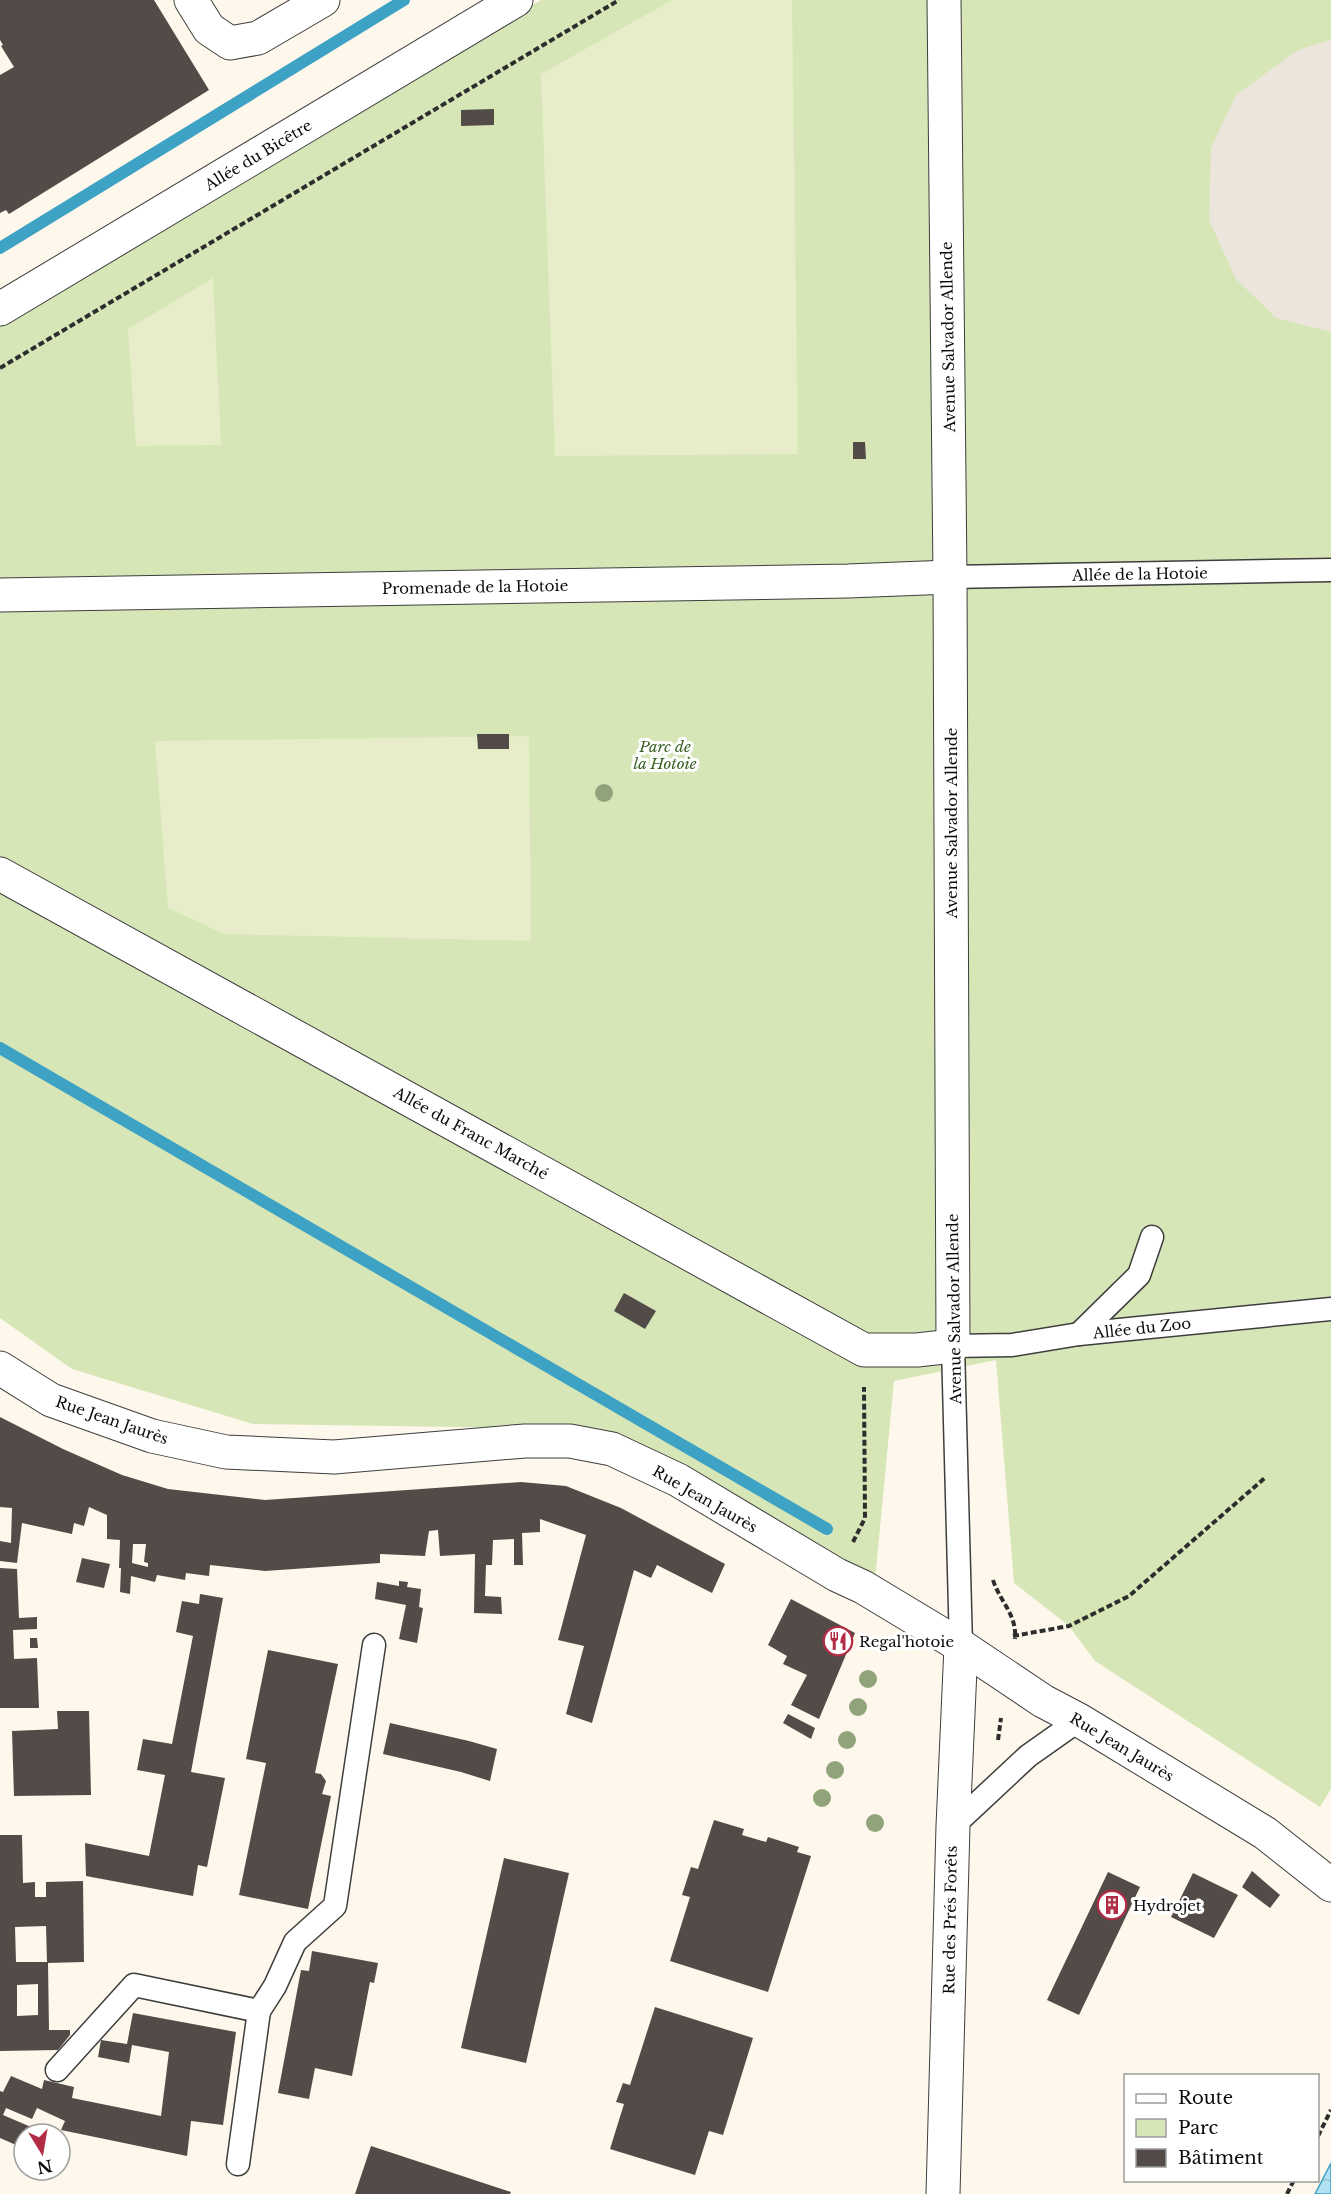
<svg xmlns="http://www.w3.org/2000/svg" width="1331" height="2194" font-family="'Libre Baskerville',serif">
<defs>
<pattern id="water-waves" width="16" height="10" patternUnits="userSpaceOnUse" patternTransform="scale(1.5)"><rect width="16" height="10" fill="#b3e3f2"/><path d="M0 5q4-4 8 0t8 0" fill="none" stroke="#99c1ce"/></pattern>
</defs>
<rect width="100%" height="100%" fill="#fef7eb"/>
<!-- park -->
<polygon fill="#d6e6b7" points="541,0 1331,0 1331,1789 1320,1807 1095,1661 1069,1626 1014,1583 996,1360 894,1381 875,1580 592,1429 253,1424 72,1369 0,1318 0,324"/>
<!-- pitch -->
<g fill="#e6edc8">
<polygon points="672,0 792,0 798,454 555,456 541,74"/>
<polygon points="213,278 221,445 136,446 128,329"/>
<polygon points="529,736 531,941 224,934 168,908 155,741"/>
</g>
<!-- plaza -->
<polygon fill="#ece5db" points="1331,40 1331,332 1276,318 1236,279 1209,220 1211,148 1236,95 1298,50"/>
<!-- water -->
<polygon fill="url(#water-waves)" stroke="#3ea2c5" stroke-width="1.5" points="1331,2163 1331,2194 1315,2194"/>
<g fill="none" stroke-linecap="round" stroke-linejoin="round">
<!-- stream -->
<g stroke="#3ea2c5" stroke-width="12">
<polyline points="0,248 404,0"/>
<polyline points="0,1048 827,1529"/>
</g>
</g>
<!-- building -->
<g fill="#534b48" fill-rule="evenodd">
<polygon points="0,0 154,0 209,90 9,214 6,210 0,213 0,75 14,67 1,46 3,45 0,40"/>
<polygon points="494,109 494,125 461,126 461,110"/>
<polygon points="853,442 865,442 866,459 853,459"/>
<polygon points="477,734 509,734 509,749 478,749"/>
<polygon points="624,1293 656,1311 645,1329 614,1311"/>
<path d="M0 1417 63 1449 122 1475 168 1489 265 1500 521 1482 566 1486 621 1508 725 1564 712 1593 657 1565 651 1578 634 1570 592 1723 566 1714 584 1646 558 1640 586 1535 540 1519V1532L522 1533 523 1565H514V1539L493 1540 492 1565H486L485 1596 501 1597 502 1614 474 1613 475 1554 440 1556 438 1530 429 1531 425 1556 380 1554V1563L265 1571 210 1565 209 1576 186 1573 185 1580 157 1575 155 1582 131 1576 130 1594 120 1592 121 1568H119L120 1540 107 1539V1515L89 1507 84 1526 74 1523 72 1534 22 1523 17 1563 0 1561V1541L11 1543 12 1508 0 1507ZM133 1544H146L144 1562 148 1563V1567L132 1563Z"/>
<polygon points="82,1558 110,1564 104,1588 76,1582"/>
<polygon points="0,1568 17,1569 19,1618 37,1617 37,1629 13,1630 14,1659 37,1658 39,1708 0,1708"/>
<polygon points="399,1581 408,1582 407,1587 421,1589 419,1607 423,1608 417,1643 399,1639 406,1605 375,1599 377,1582 399,1586"/>
<polygon points="200,1594 223,1598 191,1772 225,1778 207,1867 198,1865 193,1896 86,1876 85,1843 149,1856 165,1775 137,1770 143,1739 172,1744 193,1636 176,1632 182,1601 199,1604"/>
<polygon points="791,1599 855,1633 819,1719 791,1705 807,1675 783,1664 787,1656 768,1645"/>
<polygon points="30,1638 37,1638 38,1648 30,1648"/>
<polygon points="268,1650 338,1664 315,1773 321,1774 326,1781 322,1794 331,1796 308,1909 239,1895 266,1763 246,1759"/>
<polygon points="57,1711 89,1711 91,1795 14,1796 12,1731 58,1729"/>
<polygon points="788,1714 815,1728 811,1739 783,1723"/>
<polygon points="390,1723 469,1741 497,1749 490,1781 461,1772 383,1754"/>
<polygon points="714,1820 744,1829 742,1835 766,1842 768,1837 799,1847 797,1852 811,1856 768,1992 670,1961 690,1897 682,1895 691,1867 698,1869"/>
<path d="M0 1835H22L23 1883 35 1882V1897H46V1882L83 1881 84 1962 48 1963 49 2030H70V2035L58 2050 0 2051ZM46 1926 47 1962H16L15 1927ZM38 1984V2015L17 2016V1985Z"/>
<polygon points="504,1858 569,1873 526,2063 461,2048"/>
<polygon points="1252,1871 1280,1895 1270,1908 1242,1887"/>
<polygon points="1108,1872 1140,1887 1079,2015 1047,2000"/>
<polygon points="1193,1873 1238,1895 1214,1938 1171,1917"/>
<polygon points="312,1951 378,1963 374,1983 370,1982 352,2076 315,2068 309,2099 278,2093 301,1970 309,1971"/>
<polygon points="655,2007 753,2038 723,2135 709,2131 695,2175 610,2149 624,2104 616,2102 623,2083 630,2085"/>
<polygon points="133,2013 236,2032 223,2125 191,2121 187,2156 61,2130 65,2121 37,2108 32,2119 6,2108 3,2115 31,2127 28,2134 24,2134 24,2136 21,2135 16,2145 0,2138 0,2091 3,2092 11,2076 42,2089 44,2080 74,2087 72,2098 161,2116 169,2052 132,2045 129,2063 98,2057 101,2040 127,2044"/>
<polygon points="371,2146 511,2192 510,2194 355,2194"/>
</g>
<g fill="none" stroke-linecap="round" stroke-linejoin="round">
<!-- service casing -->
<g stroke="#3e3e3e" stroke-width="25">
<g id="service">
<polyline points="950,577 1331,570"/>
<polyline points="1079,1334 1139,1275 1152,1237"/>
<polyline points="961,1646 953,1346 1012,1345 1079,1334 1331,1309"/>
<polyline points="953,1826 1028,1756 1079,1720"/>
<polyline points="57,2070 134,1985 259,2011 275,1986 295,1942 335,1906 374,1645"/>
<polyline points="238,2164 259,2011"/>
</g>
</g>
<!-- pedestrian casing -->
<g stroke="#3e3e3e" stroke-width="35">
<g id="pedestrian">
<polyline points="0,595 848,581 950,577"/>
<polyline points="0,874 864,1350 917,1350 953,1346 950,577 944,0"/>
</g>
</g>
<!-- minor casing -->
<g stroke="#3e3e3e" stroke-width="35">
<g id="minor">
<polyline points="191,0 209,29 230,43 258,38 323,0"/>
<polyline points="0,309 516,0"/>
<polyline points="0,1368 51,1400 152,1436 226,1452 334,1457 525,1441 570,1441 612,1449 678,1480 837,1575 863,1587 961,1646 1043,1701 1079,1720 1265,1833 1331,1885"/>
<polyline points="943,2194 953,1826 961,1646"/>
</g>
</g>
<!-- path -->
<g stroke="#2d2d2d" stroke-width="4" stroke-dasharray="6 3" stroke-linecap="butt">
<polyline points="0,368 619,0"/>
<polyline points="853,1542 865,1518 864,1387"/>
<path d="M993 1580C1000 1602 1017 1614 1015 1639"/>
<polyline points="1013,1636 1069,1626 1129,1596 1266,1477"/>
<polyline points="998,1740 1001,1718"/>
<polyline points="1318,2136 1331,2110"/>
<polyline points="1287,2194 1294,2180"/>
</g>
<!-- service -->
<use href="#service" stroke="#fff" stroke-width="22"/>
<!-- pedestrian -->
<use href="#pedestrian" stroke="#fff" stroke-width="33"/>
<!-- minor -->
<use href="#minor" stroke="#fff" stroke-width="33"/>
</g>
<!-- trees -->
<g fill="#90a37b">
<circle cx="604" cy="793" r="9"/>
<circle cx="868" cy="1679" r="9"/>
<circle cx="858" cy="1707" r="9"/>
<circle cx="847" cy="1740" r="9"/>
<circle cx="835" cy="1770" r="9"/>
<circle cx="822" cy="1798" r="9"/>
<circle cx="875" cy="1823" r="9"/>
</g>
<!-- icons -->
<defs>
<g id="restaurant-ring" transform="scale(1.5)"><circle r="9.5" fill="#fff" stroke="#b32c45" stroke-width="1.5"/><path d="M-5-6h1v4h1v-4h1v4h1v-4h1v5L-1.5 .5V6h-2V.5L-5-1ZM5-6V6H3V1.5H1.5Q1.5-4 5-6Z" fill="#b32c45"/></g>
<g id="building-ring" transform="scale(1.5)"><circle r="9.5" fill="#fff" stroke="#b32c45" stroke-width="1.5"/><path d="M-4-6H4V6H1V3H-1V6H-4ZM-2.5-4.3h1.7v1.8h-1.7ZM.8-4.3h1.7v1.8H.8ZM-2.5-1h1.7V.8h-1.7ZM.8-1h1.7V.8H.8Z" fill="#b32c45"/></g>
</defs>
<g fill-rule="evenodd">
<use href="#restaurant-ring" x="838" y="1641"/>
<use href="#building-ring" x="1112" y="1905"/>
</g>
<g text-anchor="middle" dominant-baseline="central" stroke-width="6" stroke-linejoin="round" paint-order="stroke">
<!-- street labels -->
<g font-size="15" fill="#0b0b0b" stroke="#fff">
<text transform="translate(258 155) rotate(-31)">Allée du Bicêtre</text>
<text transform="translate(948 337) rotate(-91)">Avenue Salvador Allende</text>
<text transform="translate(1140 574) rotate(-1)">Allée de la Hotoie</text>
<text transform="translate(475 587) rotate(-1)">Promenade de la Hotoie</text>
<text transform="translate(951 823) rotate(-90)">Avenue Salvador Allende</text>
<text transform="translate(471 1133) rotate(29)">Allée du Franc Marché</text>
<text transform="translate(954 1309) rotate(-91)">Avenue Salvador Allende</text>
<text transform="translate(1142 1328) rotate(-6)">Allée du Zoo</text>
<text transform="translate(112 1420) rotate(19)">Rue Jean Jaurès</text>
<text transform="translate(705 1499) rotate(30)">Rue Jean Jaurès</text>
<text transform="translate(1122 1747) rotate(31)">Rue Jean Jaurès</text>
<text transform="translate(950 1920) rotate(-89)">Rue des Prés Forêts</text>
</g>
<!-- park labels -->
<g font-size="15" font-style="italic" fill="#365f20" stroke="#fff">
<text x="665" y="746">Parc de<tspan x="665" dy="17">la Hotoie</tspan></text>
</g>
<!-- poi labels -->
<g font-size="15" fill="#0b0b0b" stroke="#fff" text-anchor="start">
<text x="859" y="1641">Regal'hotoie</text>
<text x="1133" y="1905">Hydrojet</text>
</g>
</g>
<!-- legend -->
<rect x="1124" y="2074" width="195" height="108" fill="#ffffff" stroke="#9d9d9d" stroke-width="1.5"/>
<rect x="1136" y="2094" width="30" height="9" fill="#ffffff" stroke="#9d9d9d" stroke-width="1.5"/>
<text x="1178" y="2104" font-size="18" fill="#0b0b0b">Route</text>
<rect x="1136" y="2119" width="30" height="18" fill="#d6e6b7" stroke="#9d9d9d" stroke-width="1.5"/>
<text x="1178" y="2134" font-size="18" fill="#0b0b0b">Parc</text>
<rect x="1136" y="2149" width="30" height="18" fill="#534b48" stroke="#9d9d9d" stroke-width="1.5"/>
<text x="1178" y="2164" font-size="18" fill="#0b0b0b">Bâtiment</text>
<!-- north arrow -->
<g transform="translate(42 2152) rotate(169)"><circle r="28" fill="#ffffff" stroke="#9d9d9d" stroke-width="1.5"/>
<path d="M0-4.5L10 22L0 15L-10 22Z" fill="#b32c45"/>
<text y="-9" font-size="16" font-weight="bold" text-anchor="middle" fill="#0b0b0b">N</text>
</g>
</svg>
